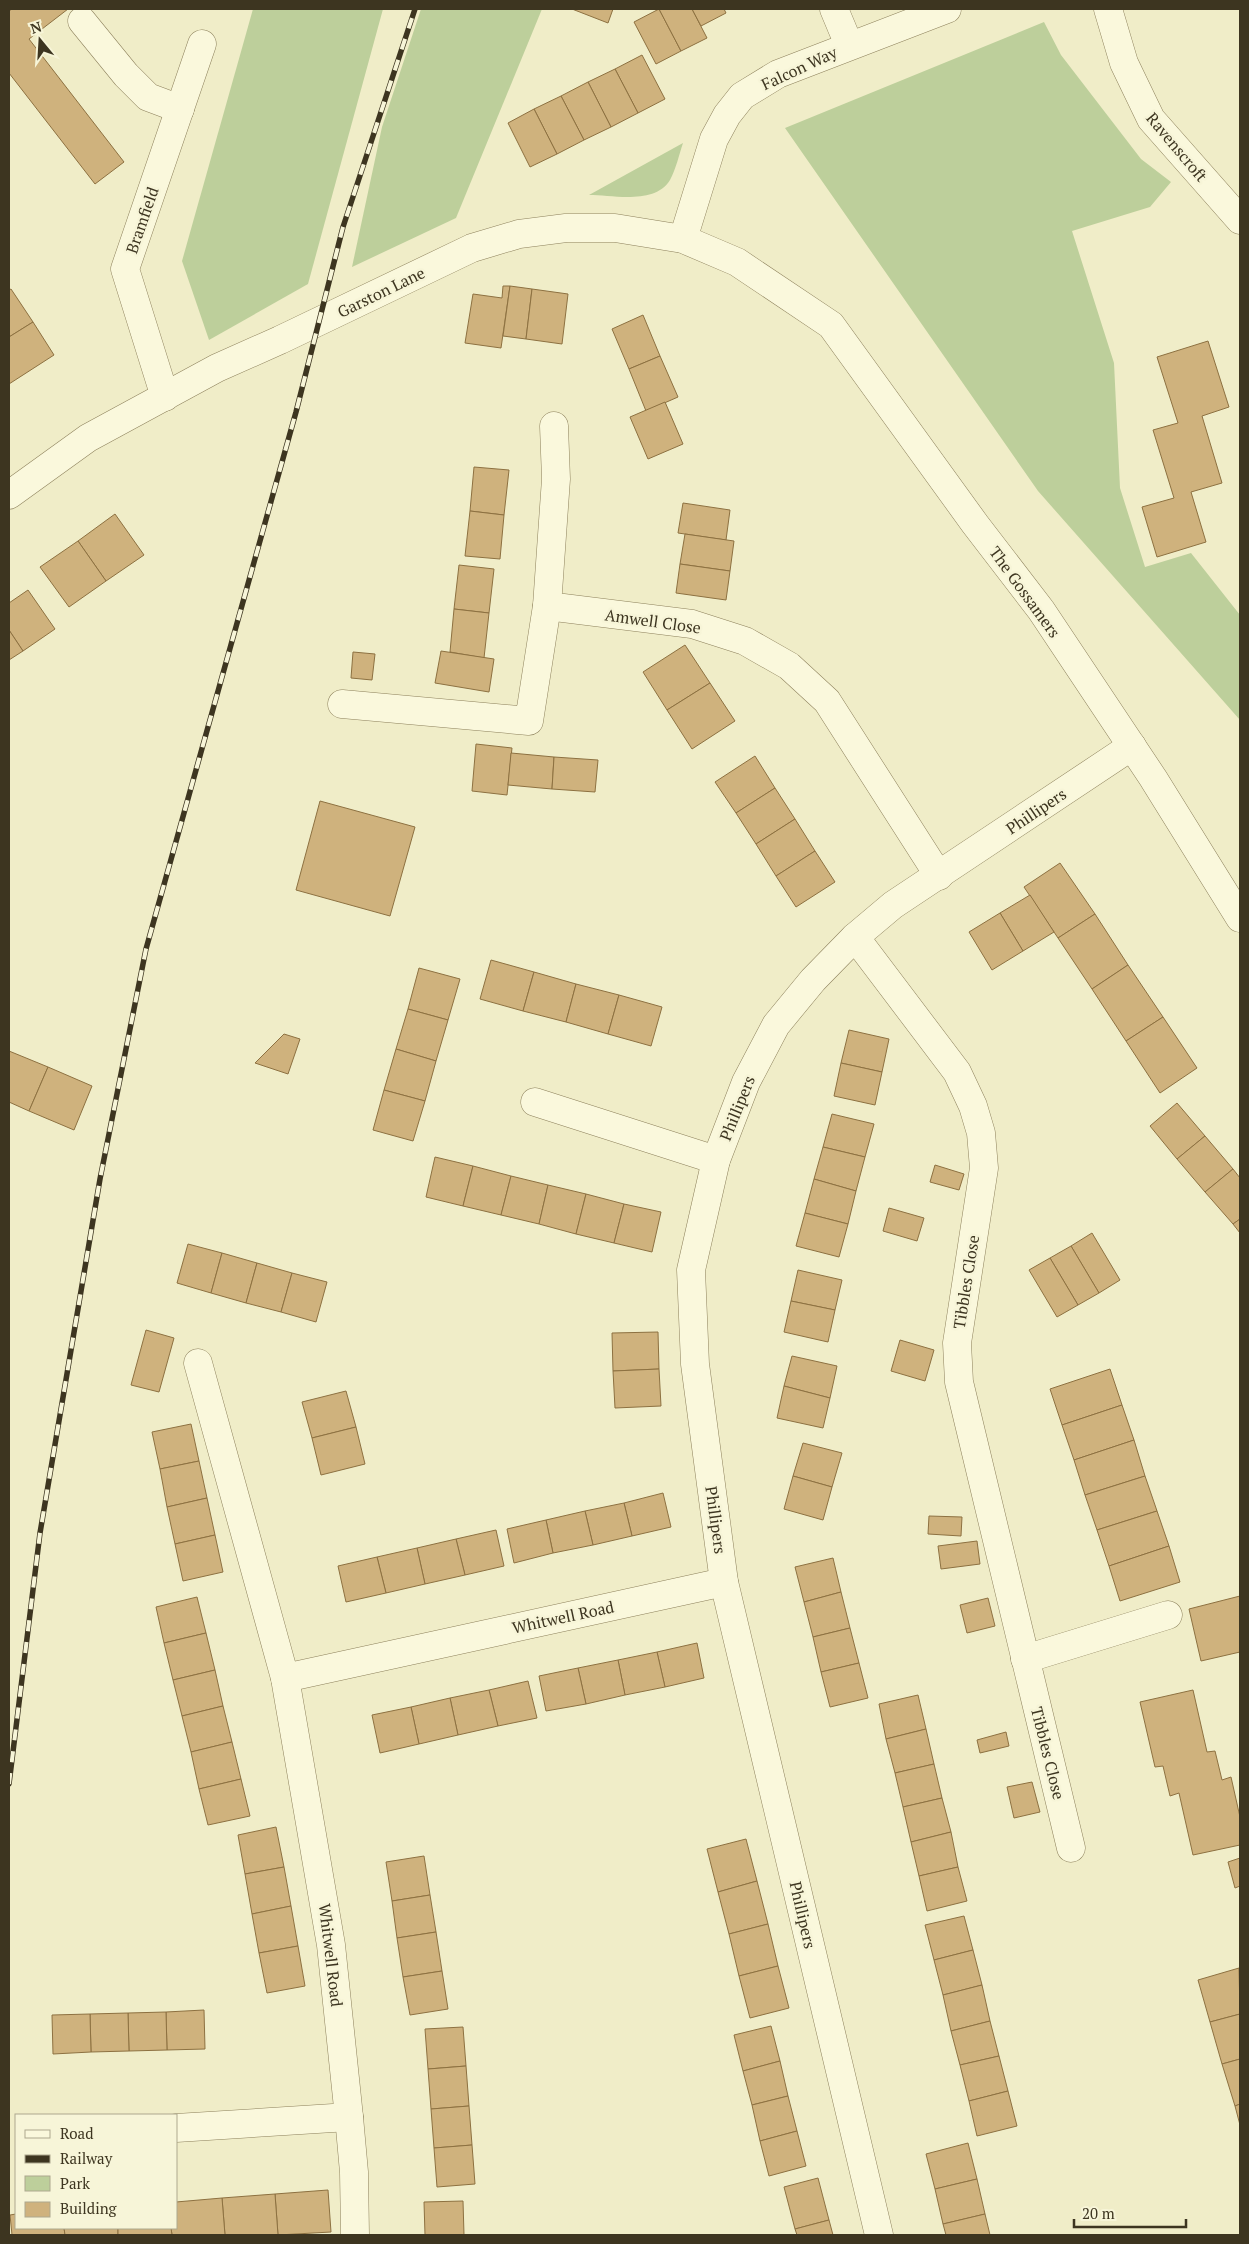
<svg xmlns="http://www.w3.org/2000/svg" width="1249" height="2244" font-family="'PT Serif',serif">
<rect width="100%" height="100%" fill="#f0edc8"/>
<!-- green -->
<g fill="#bdcf9b">
<polygon points="253,9 383,9 308,284 209,340 182,261"/>
<polygon points="421,9 542,9 456,218 352,267 382,127"/>
<polygon points="1044,22 1061,55 1141,159 1171,182 1150,207 1072,231 1114,363 1120,488 1145,567 1191,553 1240,615 1240,720 1038,491 785,128"/>
<path d="M683 143C679 155 676 169 670 180 655 205 613 195 589 195Z"/>
</g>
<!-- building -->
<g fill="#cfb27d" stroke="#8d7141">
<polygon points="12,9 68,9 29,39 124,162 95,184 9,73 9,11"/>
<polygon points="572,9 613,9 608,23"/>
<polygon points="659,9 681,51 656,64 634,22"/>
<polygon points="659,9 692,9 707,38 681,51"/>
<polygon points="692,9 724,9 726,13 701,26"/>
<polygon points="642,55 665,99 638,113 615,69"/>
<polygon points="615,69 638,113 611,127 588,82"/>
<polygon points="588,82 611,127 584,140 561,96"/>
<polygon points="561,96 584,140 557,154 534,109"/>
<polygon points="534,109 557,154 530,167 508,123"/>
<polygon points="503,286 510,286 501,348 465,343 473,294 502,298"/>
<polygon points="510,286 532,289 526,339 503,336"/>
<polygon points="11,289 33,322 9,337 9,290"/>
<polygon points="532,289 568,294 562,344 526,339"/>
<polygon points="643,315 660,356 629,369 612,329"/>
<polygon points="33,322 54,355 9,384 9,337"/>
<polygon points="1208,341 1229,407 1202,416 1222,483 1191,492 1206,542 1157,557 1142,507 1174,498 1153,430 1178,423 1157,357"/>
<polygon points="660,356 678,397 646,411 629,369"/>
<polygon points="665,402 683,444 648,459 630,417"/>
<polygon points="474,467 509,470 504,515 470,511"/>
<polygon points="683,503 730,510 726,540 678,533"/>
<polygon points="470,511 504,515 500,559 465,556"/>
<polygon points="115,514 144,555 106,581 78,541"/>
<polygon points="685,534 734,541 730,571 680,564"/>
<polygon points="78,541 106,581 69,607 40,567"/>
<polygon points="680,564 730,571 726,600 676,593"/>
<polygon points="459,565 494,569 489,613 454,609"/>
<polygon points="28,590 55,629 23,651 9,630 9,603"/>
<polygon points="454,609 489,613 484,658 450,652"/>
<polygon points="9,630 23,651 9,660"/>
<polygon points="685,645 710,683 667,710 643,672"/>
<polygon points="441,651 494,659 489,692 435,683"/>
<polygon points="353,652 375,654 372,680 351,678"/>
<polygon points="710,683 735,721 692,749 667,710"/>
<polygon points="476,744 512,748 507,795 472,791"/>
<polygon points="511,753 554,757 552,789 508,785"/>
<polygon points="755,756 775,788 736,813 715,782"/>
<polygon points="554,757 598,760 595,792 552,789"/>
<polygon points="775,788 795,819 756,844 736,813"/>
<polygon points="320,801 415,827 390,916 296,890"/>
<polygon points="795,819 815,851 776,876 756,844"/>
<polygon points="815,851 835,882 796,907 776,876"/>
<polygon points="1060,863 1095,914 1058,938 1024,887"/>
<polygon points="1030,895 1054,932 1023,951 1000,913"/>
<polygon points="1000,913 1023,951 992,970 969,932"/>
<polygon points="1095,914 1128,965 1092,989 1058,938"/>
<polygon points="491,960 534,972 523,1011 480,999"/>
<polygon points="1128,965 1163,1017 1126,1041 1092,989"/>
<polygon points="419,968 460,979 448,1020 408,1009"/>
<polygon points="534,972 576,984 566,1022 523,1011"/>
<polygon points="576,984 619,995 608,1034 566,1022"/>
<polygon points="619,995 662,1007 651,1046 608,1034"/>
<polygon points="408,1009 448,1020 436,1061 396,1049"/>
<polygon points="1163,1017 1197,1068 1160,1093 1126,1041"/>
<polygon points="849,1030 889,1039 882,1072 841,1063"/>
<polygon points="284,1034 300,1039 288,1074 255,1063"/>
<polygon points="396,1049 436,1061 425,1101 384,1090"/>
<polygon points="9,1051 48,1067 29,1111 9,1102"/>
<polygon points="841,1063 882,1072 875,1105 834,1096"/>
<polygon points="48,1067 92,1086 74,1130 29,1111"/>
<polygon points="384,1090 425,1101 413,1141 373,1130"/>
<polygon points="1177,1103 1205,1136 1177,1159 1150,1126"/>
<polygon points="832,1114 874,1124 865,1157 823,1147"/>
<polygon points="1205,1136 1233,1169 1205,1192 1177,1159"/>
<polygon points="823,1147 865,1157 856,1191 814,1179"/>
<polygon points="435,1157 473,1166 463,1206 426,1197"/>
<polygon points="935,1165 964,1174 959,1190 930,1182"/>
<polygon points="473,1166 511,1176 501,1215 463,1206"/>
<polygon points="1233,1169 1240,1178 1240,1219 1233,1224 1205,1192"/>
<polygon points="511,1176 548,1185 539,1224 501,1215"/>
<polygon points="814,1179 856,1191 848,1224 805,1213"/>
<polygon points="548,1185 586,1194 576,1234 539,1224"/>
<polygon points="586,1194 624,1204 614,1243 576,1234"/>
<polygon points="624,1204 661,1212 652,1252 614,1243"/>
<polygon points="889,1208 924,1218 917,1241 883,1231"/>
<polygon points="805,1213 848,1224 839,1257 796,1246"/>
<polygon points="1240,1219 1240,1233 1233,1224"/>
<polygon points="1092,1233 1120,1280 1099,1293 1071,1246"/>
<polygon points="188,1244 222,1253 211,1293 177,1283"/>
<polygon points="1071,1246 1099,1293 1078,1305 1050,1258"/>
<polygon points="222,1253 257,1263 246,1303 211,1293"/>
<polygon points="1050,1258 1078,1305 1057,1317 1029,1270"/>
<polygon points="257,1263 292,1273 281,1312 246,1303"/>
<polygon points="798,1270 842,1280 835,1310 791,1301"/>
<polygon points="292,1273 327,1282 316,1322 281,1312"/>
<polygon points="791,1301 835,1310 828,1342 784,1332"/>
<polygon points="146,1330 174,1338 159,1392 131,1385"/>
<polygon points="658,1332 659,1369 613,1371 612,1333"/>
<polygon points="900,1340 934,1350 925,1381 891,1371"/>
<polygon points="792,1356 837,1366 830,1398 784,1386"/>
<polygon points="659,1369 661,1406 615,1408 613,1371"/>
<polygon points="1110,1369 1122,1405 1062,1425 1050,1389"/>
<polygon points="784,1386 830,1398 823,1428 777,1418"/>
<polygon points="346,1391 356,1427 312,1438 302,1402"/>
<polygon points="1122,1405 1134,1440 1074,1460 1062,1425"/>
<polygon points="191,1424 199,1461 160,1469 152,1432"/>
<polygon points="356,1427 365,1464 321,1475 312,1438"/>
<polygon points="1134,1440 1145,1476 1085,1495 1074,1460"/>
<polygon points="803,1443 842,1453 832,1487 793,1476"/>
<polygon points="199,1461 207,1498 167,1507 160,1469"/>
<polygon points="793,1476 832,1487 823,1520 784,1509"/>
<polygon points="1145,1476 1157,1511 1097,1530 1085,1495"/>
<polygon points="663,1493 671,1527 632,1536 624,1503"/>
<polygon points="207,1498 215,1535 175,1544 167,1507"/>
<polygon points="624,1503 632,1536 593,1545 585,1511"/>
<polygon points="585,1511 593,1545 553,1553 546,1520"/>
<polygon points="1157,1511 1169,1546 1109,1566 1097,1530"/>
<polygon points="929,1516 962,1517 961,1536 928,1534"/>
<polygon points="546,1520 553,1553 514,1563 507,1529"/>
<polygon points="496,1530 504,1566 465,1575 456,1539"/>
<polygon points="215,1535 223,1572 183,1581 175,1544"/>
<polygon points="456,1539 465,1575 425,1584 417,1548"/>
<polygon points="977,1541 980,1564 941,1569 938,1546"/>
<polygon points="1169,1546 1180,1582 1120,1601 1109,1566"/>
<polygon points="417,1548 425,1584 386,1593 377,1557"/>
<polygon points="377,1557 386,1593 346,1602 338,1566"/>
<polygon points="833,1558 841,1592 804,1602 795,1567"/>
<polygon points="841,1592 850,1628 813,1637 804,1602"/>
<polygon points="1240,1596 1240,1652 1201,1661 1189,1609"/>
<polygon points="197,1597 206,1633 164,1643 156,1607"/>
<polygon points="988,1598 995,1626 967,1633 960,1605"/>
<polygon points="850,1628 859,1663 821,1672 813,1637"/>
<polygon points="206,1633 215,1670 173,1680 164,1643"/>
<polygon points="697,1643 704,1678 665,1687 657,1652"/>
<polygon points="657,1652 665,1687 625,1695 618,1660"/>
<polygon points="618,1660 625,1695 586,1704 578,1668"/>
<polygon points="859,1663 868,1698 830,1707 821,1672"/>
<polygon points="578,1668 586,1704 546,1711 539,1676"/>
<polygon points="215,1670 223,1706 182,1716 173,1680"/>
<polygon points="528,1681 537,1718 498,1726 489,1690"/>
<polygon points="489,1690 498,1726 458,1735 450,1698"/>
<polygon points="1193,1690 1207,1752 1215,1751 1222,1780 1231,1777 1240,1817 1240,1845 1193,1855 1179,1793 1170,1796 1163,1766 1155,1767 1140,1702"/>
<polygon points="918,1695 926,1729 886,1739 879,1704"/>
<polygon points="450,1698 458,1735 419,1744 411,1707"/>
<polygon points="223,1706 232,1742 191,1752 182,1716"/>
<polygon points="411,1707 419,1744 380,1753 372,1715"/>
<polygon points="926,1729 934,1764 895,1773 886,1739"/>
<polygon points="1006,1732 1009,1746 980,1753 977,1740"/>
<polygon points="232,1742 241,1779 199,1789 191,1752"/>
<polygon points="934,1764 942,1798 903,1807 895,1773"/>
<polygon points="241,1779 250,1816 208,1825 199,1789"/>
<polygon points="1032,1782 1040,1812 1014,1818 1007,1787"/>
<polygon points="942,1798 951,1832 911,1842 903,1807"/>
<polygon points="276,1827 284,1867 245,1874 238,1835"/>
<polygon points="951,1832 958,1867 919,1876 911,1842"/>
<polygon points="746,1839 757,1881 718,1892 707,1849"/>
<polygon points="424,1856 430,1895 392,1901 386,1862"/>
<polygon points="1240,1858 1240,1886 1235,1888 1228,1862"/>
<polygon points="284,1867 291,1906 252,1914 245,1874"/>
<polygon points="958,1867 967,1901 927,1911 919,1876"/>
<polygon points="757,1881 768,1924 729,1934 718,1892"/>
<polygon points="430,1895 436,1932 397,1938 392,1901"/>
<polygon points="291,1906 298,1946 259,1953 252,1914"/>
<polygon points="964,1916 973,1950 934,1960 925,1925"/>
<polygon points="768,1924 778,1966 739,1976 729,1934"/>
<polygon points="436,1932 442,1971 403,1977 397,1938"/>
<polygon points="298,1946 305,1986 267,1993 259,1953"/>
<polygon points="973,1950 982,1985 943,1995 934,1960"/>
<polygon points="778,1966 789,2008 750,2018 739,1976"/>
<polygon points="1239,1968 1240,2014 1210,2022 1198,1980"/>
<polygon points="442,1971 448,2009 410,2015 403,1977"/>
<polygon points="982,1985 990,2021 951,2031 943,1995"/>
<polygon points="204,2010 205,2049 167,2050 166,2012"/>
<polygon points="166,2012 167,2050 129,2051 128,2013"/>
<polygon points="128,2013 129,2051 91,2052 90,2014"/>
<polygon points="90,2014 91,2052 53,2054 52,2015"/>
<polygon points="1240,2014 1240,2059 1222,2064 1210,2022"/>
<polygon points="990,2021 999,2056 960,2065 951,2031"/>
<polygon points="771,2026 780,2061 743,2071 734,2035"/>
<polygon points="463,2027 466,2066 428,2069 425,2029"/>
<polygon points="999,2056 1008,2091 969,2101 960,2065"/>
<polygon points="1240,2059 1240,2104 1235,2106 1222,2064"/>
<polygon points="780,2061 788,2096 752,2105 743,2071"/>
<polygon points="466,2066 469,2106 431,2109 428,2069"/>
<polygon points="1008,2091 1017,2126 977,2136 969,2101"/>
<polygon points="788,2096 797,2131 760,2141 752,2105"/>
<polygon points="1240,2104 1240,2125 1235,2106"/>
<polygon points="469,2106 472,2145 434,2148 431,2109"/>
<polygon points="797,2131 806,2166 769,2176 760,2141"/>
<polygon points="968,2143 977,2179 935,2189 926,2154"/>
<polygon points="472,2145 475,2184 437,2187 434,2148"/>
<polygon points="818,2178 829,2220 795,2229 784,2187"/>
<polygon points="977,2179 985,2214 943,2224 935,2189"/>
<polygon points="328,2190 331,2232 278,2235 275,2194"/>
<polygon points="275,2194 278,2235 225,2235 222,2198"/>
<polygon points="222,2198 225,2235 172,2235 171,2228 176,2228 176,2202"/>
<polygon points="463,2201 464,2235 425,2235 424,2202"/>
<polygon points="16,2214 16,2228 64,2228 65,2235 12,2235 10,2215"/>
<polygon points="985,2214 990,2235 946,2235 943,2224"/>
<polygon points="829,2220 833,2235 797,2235 795,2229"/>
<polygon points="64,2228 118,2228 118,2235 65,2235"/>
<polygon points="118,2228 171,2228 172,2235 118,2235"/>
</g>
<g fill="none" stroke-linecap="round" stroke-linejoin="round">
<!-- minor casing -->
<g stroke="#8d815c" stroke-width="29">
<g id="minor">
<polyline points="834,9 849,45"/>
<polyline points="1108,9 1124,63 1151,119 1240,220"/>
<polyline points="82,21 126,75 148,97 180,109"/>
<polyline points="683,239 714,139 727,115 742,96 778,74 947,9"/>
<polyline points="165,397 125,269 202,44"/>
<polyline points="9,495 88,438 217,368 280,340 472,248 519,234 566,228 615,228 683,239 737,262 831,325 975,524 1041,610 1153,778 1240,918"/>
<polyline points="547,606 692,624 745,641 789,666 827,701 939,876"/>
<polyline points="342,704 529,721 547,606 556,479 554,426"/>
<polyline points="855,937 957,1072 973,1106 981,1133 984,1168 957,1343 959,1382 1071,1848"/>
<polyline points="535,1102 716,1160"/>
<polyline points="198,1363 285,1678 331,1945 349,2117 354,2172 355,2235"/>
<polyline points="1025,1659 1168,1615"/>
<polyline points="285,1678 724,1582"/>
<polyline points="176,2128 349,2117"/>
<polyline points="879,2235 724,1582 695,1364 691,1270 716,1160 746,1082 776,1025 813,980 855,937 893,905 1132,746"/>
</g>
</g>
<!-- minor -->
<use href="#minor" stroke="#faf8dc" stroke-width="28"/>
<!-- rail casing -->
<g stroke="#3d3520" stroke-width="5.5">
<polyline id="rail" points="9,1784 40,1533 100,1179 146,949 296,412 343,227 415,9"/>
</g>
<!-- rail -->
<use href="#rail" stroke="#f7f5d8" stroke-width="4" stroke-dasharray="11" stroke-linecap="butt"/>
</g>
<g text-anchor="middle" dominant-baseline="central" stroke-width="5" stroke-linejoin="round" paint-order="stroke">
<!-- street labels -->
<g font-size="16" fill="#3d3520" stroke="#f7f5d8">
<text transform="translate(799 68) rotate(-25)">Falcon Way</text>
<text transform="translate(1177 147) rotate(50)">Ravenscroft</text>
<text transform="translate(142 220) rotate(-71)">Bramfield</text>
<text transform="translate(381 292) rotate(-26)">Garston Lane</text>
<text transform="translate(1025 592) rotate(54)">The Gossamers</text>
<text transform="translate(653 621) rotate(8)">Amwell Close</text>
<text transform="translate(1036 811) rotate(-34)">Phillipers</text>
<text transform="translate(737 1108) rotate(-68)">Phillipers</text>
<text transform="translate(966 1282) rotate(-81)">Tibbles Close</text>
<text transform="translate(716 1520) rotate(82)">Phillipers</text>
<text transform="translate(563 1617) rotate(-12)">Whitwell Road</text>
<text transform="translate(1048 1753) rotate(76)">Tibbles Close</text>
<text transform="translate(803 1915) rotate(77)">Phillipers</text>
<text transform="translate(331 1955) rotate(83)">Whitwell Road</text>
</g>
</g>
<!-- border -->
<rect width="1249" height="2244" fill="none" stroke="#3d3520" stroke-width="20"/>
<!-- legend -->
<rect x="15" y="2114" width="162" height="115" fill="#f7f5d8" stroke="#ada88e"/>
<rect x="25" y="2130" width="25" height="8" fill="#faf8dc" stroke="#ada88e"/>
<text x="60" y="2139" font-size="15" fill="#3d3520">Road</text>
<rect x="25" y="2155" width="25" height="8" fill="#3d3520" stroke="#ada88e"/>
<text x="60" y="2164" font-size="15" fill="#3d3520">Railway</text>
<rect x="25" y="2176" width="25" height="15" fill="#bdcf9b" stroke="#ada88e"/>
<text x="60" y="2189" font-size="15" fill="#3d3520">Park</text>
<rect x="25" y="2202" width="25" height="15" fill="#cfb27d" stroke="#ada88e"/>
<text x="60" y="2214" font-size="15" fill="#3d3520">Building</text>
<!-- north arrow -->
<g transform="translate(40 40) rotate(342)" stroke="#f7f5d8" stroke-width="4" paint-order="stroke">
<path d="M0-4L9 19L0 12L-9 19Z" fill="#3d3520"/>
<text y="-8" font-size="14" font-weight="bold" text-anchor="middle" fill="#3d3520">N</text>
</g>
<!-- scale -->
<path d="M1074 2219v8h112v-8" fill="none" stroke="#3d3520" stroke-width="2.5"/>
<text x="1082" y="2219" font-size="15" fill="#3d3520" stroke="#f7f5d8" stroke-width="4" paint-order="stroke">20 m</text>
</svg>
